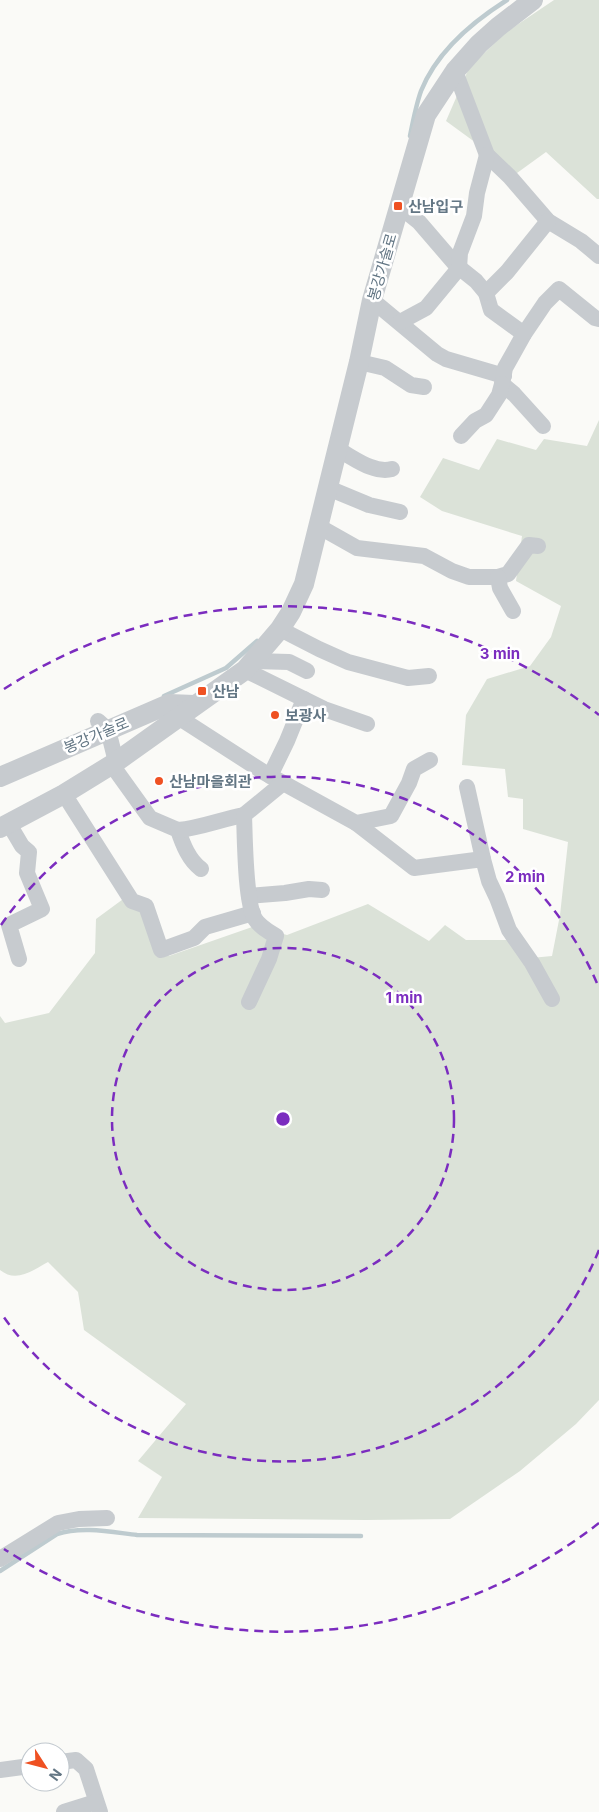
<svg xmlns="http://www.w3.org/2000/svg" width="599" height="1812" font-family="Inter,'Noto Sans KR',sans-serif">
<rect width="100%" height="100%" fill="#fafaf7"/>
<!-- green -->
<g fill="#dbe2d8">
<polygon points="554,0 599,0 599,199 597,199 546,152 517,173 446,121 469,68 505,33"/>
<path d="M599 420V1400L576 1424 520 1471 450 1519 366 1520 138 1518 162 1477 138 1461 186 1404 84 1330 78 1292 48 1262C32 1271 16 1283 0 1270V1016L5 1023 49 1013 95 953 96 919 130 894 169 956 255 926 287 935 368 904 429 941 445 925 466 940H513L531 958 552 956 560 915 568 842 523 829V799L508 797 505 769 462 765 466 715 487 679 530 666 551 637 561 606 516 581 522 536 442 511 420 497 443 458 479 470 497 439 536 450 544 439 587 446Z"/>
</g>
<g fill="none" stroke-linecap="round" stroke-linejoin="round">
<!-- stream -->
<g stroke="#becbcf" stroke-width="4.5">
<path d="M410 136C413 121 416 105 421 91 437 51 472 22 507 0"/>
<polyline points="164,696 226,668 257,641"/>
<path d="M0 1571 57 1534C82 1526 111 1532 137 1535L361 1536"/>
</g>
<!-- minor -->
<g stroke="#c7cbcf" stroke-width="16">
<polyline points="455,71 487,155 510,177 548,221 581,241 599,256"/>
<polyline points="399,206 419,222 456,265 476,281 486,293 491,310 524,334"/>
<polyline points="486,293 507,272 548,221"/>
<polyline points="372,300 437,354 446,359 504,376"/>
<polyline points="400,322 426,308 459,268 460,253 474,216 477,193 487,155"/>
<polyline points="359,362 385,368 411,385 424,387"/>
<polyline points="543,426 514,394 502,384 505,368 524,334 545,303 559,289 595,318 599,319"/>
<polyline points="461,436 475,421 486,415 499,395 502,384"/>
<path d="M337 449C353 457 373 474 392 469"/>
<polyline points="328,488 369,505 400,512"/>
<polyline points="318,526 357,548 424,556 452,571 469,577 498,577 508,574 529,545 538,546"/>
<polyline points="498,577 500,588 513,611"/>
<polyline points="280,629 319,649 348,662 408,678 429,676"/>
<polyline points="254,661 289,662 307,671"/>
<polyline points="245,670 324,709 367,724"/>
<polyline points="178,717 265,773 356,823 391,816 409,783 414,769 430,760"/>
<polyline points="98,721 108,730 116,762"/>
<path d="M112 765 150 818 178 830C183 845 189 860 201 869"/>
<polyline points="270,776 287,741 304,699"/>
<polyline points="467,787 483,859"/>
<polyline points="64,794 132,901 146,906 161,950 194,938 205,927 253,913"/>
<polyline points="356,823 414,868 483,859 489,881 497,898 509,930 532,963 552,999"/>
<polyline points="9,824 22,846 29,852 27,873 42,909 9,925 19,959"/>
<path d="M178 830C201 828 222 819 244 815"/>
<polyline points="249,896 285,893 309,889 322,890"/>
<path d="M249 1002 269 959 276 936C268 931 260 927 255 919 245 902 245 838 244 815L283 783"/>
<polyline points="0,1559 58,1523 79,1519 107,1518"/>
<polyline points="60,1762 76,1760 86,1769 100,1812"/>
<polyline points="0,1770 30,1766"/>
<polyline points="64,1812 96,1802"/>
</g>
<!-- tertiary -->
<g stroke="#c7cbcf" stroke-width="20">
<polyline points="0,777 169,704 194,705"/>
<polyline points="0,828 64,794 116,762 245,670 280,629 291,612 304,584 359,362 372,300 426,115 455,71 479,44 498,27 533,0"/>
</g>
</g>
<!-- distance rings -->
<g fill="none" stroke="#7b2cbf" stroke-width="2.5" stroke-dasharray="9 6">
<circle cx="283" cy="1119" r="171"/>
<path d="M599 1250A342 342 0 0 1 1 1313M1 925A342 342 0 0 1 599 988"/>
<path d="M599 1523A513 513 0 0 1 4 1549M4 689A513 513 0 0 1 599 715"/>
</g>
<!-- markers -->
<g fill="#ef5122" stroke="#fff" stroke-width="2">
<rect x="393" y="201" width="10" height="10" rx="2.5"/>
<rect x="197" y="686" width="10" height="10" rx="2.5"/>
<circle cx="275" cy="715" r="5"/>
<circle cx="159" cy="781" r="5"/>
</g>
<g text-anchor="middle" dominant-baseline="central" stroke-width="5" stroke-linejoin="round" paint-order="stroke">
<!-- poi labels -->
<g font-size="15" font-weight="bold" fill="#637684" stroke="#fff" text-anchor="start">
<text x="408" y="206">산남입구</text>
<text x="212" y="691">산남</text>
<text x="285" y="715">보광사</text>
<text x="169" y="781">산남마을회관</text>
</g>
<!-- street labels -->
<g font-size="15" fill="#637684" stroke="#fff">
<text transform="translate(382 267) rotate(-74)">봉강가술로</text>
<text transform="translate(96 735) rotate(-23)">봉강가술로</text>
</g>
</g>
<circle cx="283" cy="1119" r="8" fill="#7b2cbf" stroke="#fff" stroke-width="2.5"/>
<g font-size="15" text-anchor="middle" font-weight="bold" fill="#7b2cbf" stroke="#fff" stroke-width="5" stroke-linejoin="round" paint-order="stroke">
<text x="500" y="659">3 min</text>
<text x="525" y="882">2 min</text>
<text x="404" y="1003">1 min</text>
</g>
<!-- north arrow -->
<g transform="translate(45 1767) rotate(126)"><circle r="24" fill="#ffffff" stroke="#c1c8ce"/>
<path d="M0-4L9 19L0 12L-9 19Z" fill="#ef5122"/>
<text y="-8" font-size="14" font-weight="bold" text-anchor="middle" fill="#637684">N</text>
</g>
</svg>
